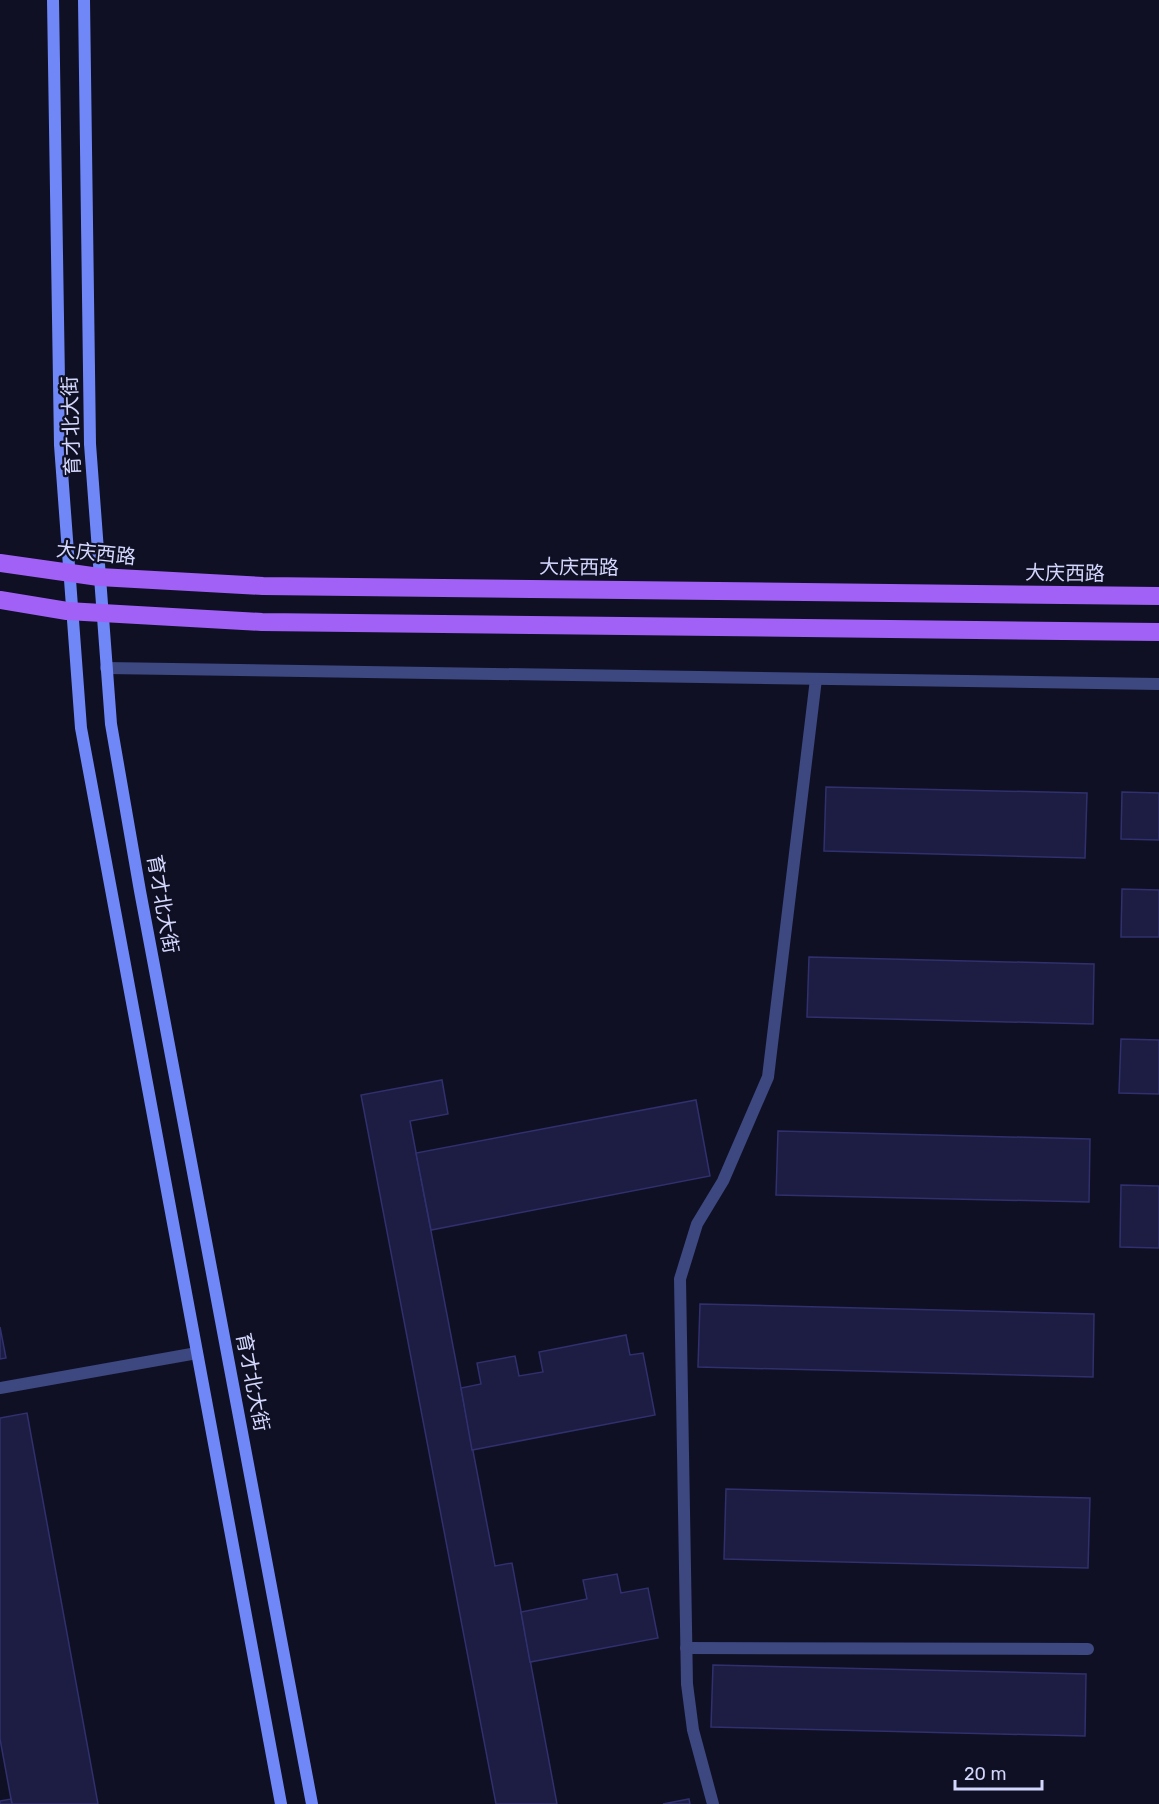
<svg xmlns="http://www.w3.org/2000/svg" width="1159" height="1804" font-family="Rubik,'Noto Sans SC',sans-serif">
<rect width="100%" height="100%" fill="#0f1023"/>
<!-- building -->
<g fill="#1d1c43" stroke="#30306e" stroke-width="1.5">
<polygon points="826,787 1087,793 1085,858 824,851"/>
<polygon points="1122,792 1159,793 1159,840 1121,839"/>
<polygon points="1122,889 1159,890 1159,937 1121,937"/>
<polygon points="809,957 1094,964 1093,1024 807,1017"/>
<polygon points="1121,1039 1159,1040 1159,1094 1119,1093"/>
<polygon points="442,1080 448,1114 410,1121 495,1566 512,1563 557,1804 496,1804 361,1095"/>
<polygon points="696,1100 710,1176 431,1230 416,1153"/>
<polygon points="778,1131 1090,1139 1089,1202 776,1195"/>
<polygon points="1121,1185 1159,1186 1159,1248 1120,1247"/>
<polygon points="700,1304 1094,1314 1093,1377 698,1367"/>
<polygon points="0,1327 6,1358 0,1359"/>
<polygon points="626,1335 630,1355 643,1353 655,1415 472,1450 461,1388 481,1384 477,1363 515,1356 519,1376 543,1372 539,1352"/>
<polygon points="27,1413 98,1804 12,1804 11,1799 0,1739 0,1418"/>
<polygon points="726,1489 1090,1498 1088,1568 724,1559"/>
<polygon points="617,1574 621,1593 648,1588 658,1638 530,1662 521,1612 587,1599 583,1580"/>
<polygon points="713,1665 1086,1674 1085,1736 711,1727"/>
<polygon points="11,1799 12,1804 0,1804 0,1801"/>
<polygon points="689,1799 690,1804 663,1804"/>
</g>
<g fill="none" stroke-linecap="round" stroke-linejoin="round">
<!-- lane -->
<g stroke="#3d4780" stroke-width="12">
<polyline points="0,1388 197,1353"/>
<polyline points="686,1648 1088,1649"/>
<polyline points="713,1804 693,1730 687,1684 680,1279 697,1224 723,1181 768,1077 816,679"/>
</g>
<!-- street -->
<polyline stroke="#3d4780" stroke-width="12" points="106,668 1159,684"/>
<!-- secondary -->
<g stroke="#7087f8" stroke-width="12">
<polyline points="53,0 60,445 81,728 281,1804"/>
<polyline points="84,0 90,444 111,724 140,891 312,1804"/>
</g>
<!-- primary -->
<g stroke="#a161f7" stroke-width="18">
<polyline points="0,563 99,577 263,586 1159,596"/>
<polyline points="0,600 67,611 262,622 1159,632"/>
</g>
</g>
<g text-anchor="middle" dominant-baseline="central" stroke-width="4.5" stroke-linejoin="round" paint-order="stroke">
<!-- street labels -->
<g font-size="20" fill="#d4d7fd" stroke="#0f1023">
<text transform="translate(71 426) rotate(-92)">育才北大街</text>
<text transform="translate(96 553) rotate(6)">大庆西路</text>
<text transform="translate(579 567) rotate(1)">大庆西路</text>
<text transform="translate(1065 573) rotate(1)">大庆西路</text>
<text transform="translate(163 904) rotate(80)">育才北大街</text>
<text transform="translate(253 1382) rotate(79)">育才北大街</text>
</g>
</g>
<!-- scale -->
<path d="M955 1780v9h87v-9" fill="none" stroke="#d4d7fd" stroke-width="3"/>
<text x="964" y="1780" font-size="18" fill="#d4d7fd" stroke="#0f1023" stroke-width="4.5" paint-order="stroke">20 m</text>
</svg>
